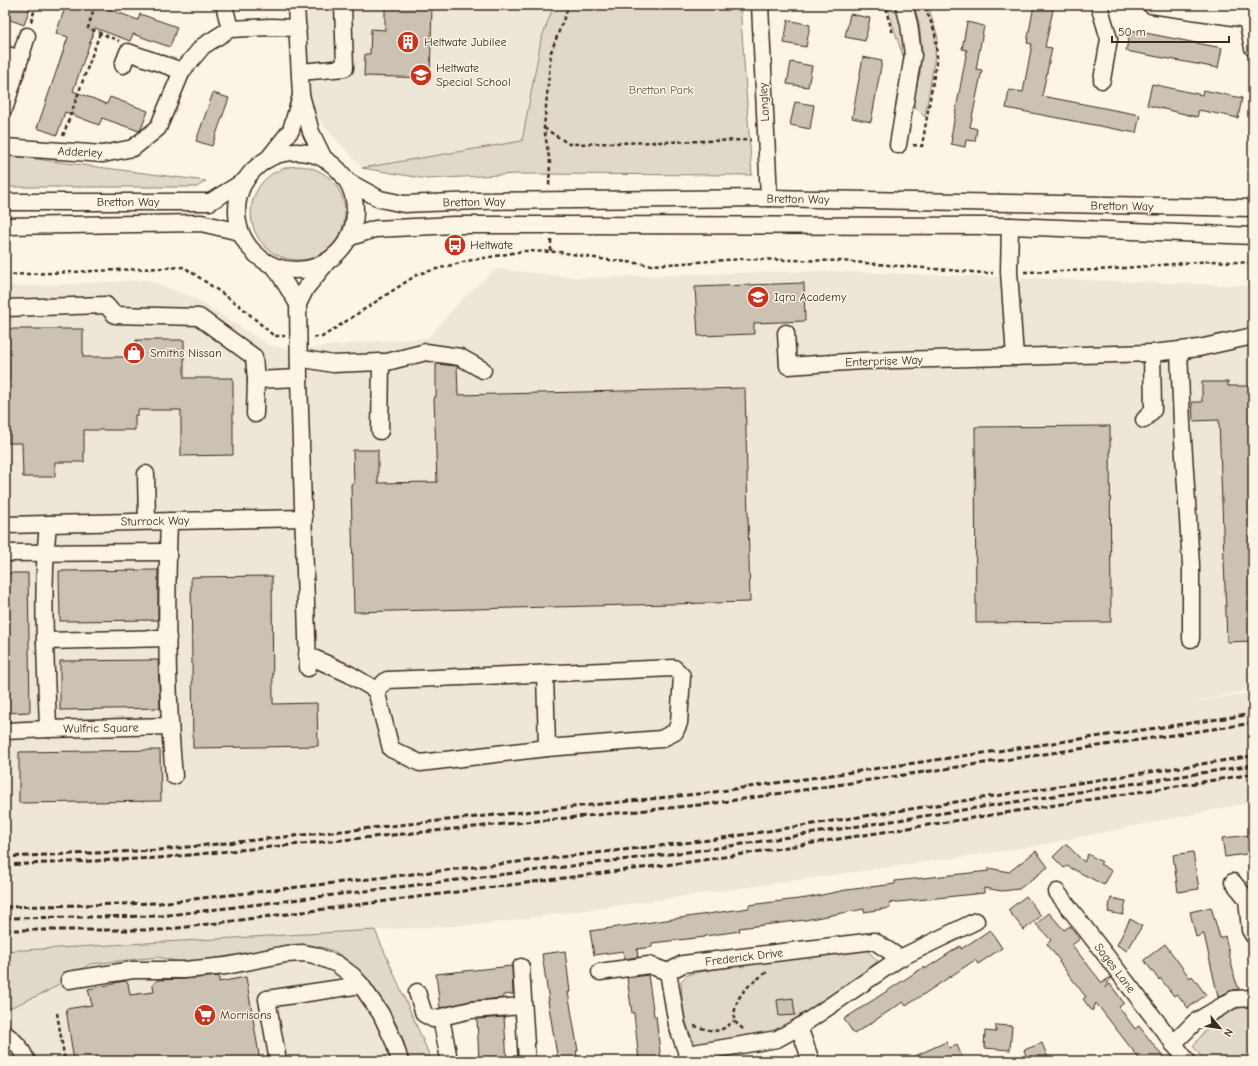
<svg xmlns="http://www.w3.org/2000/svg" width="1258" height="1066" font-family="'Comic Neue',sans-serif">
<rect width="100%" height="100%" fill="#fcf5e5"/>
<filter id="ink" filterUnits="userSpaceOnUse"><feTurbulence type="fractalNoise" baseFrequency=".025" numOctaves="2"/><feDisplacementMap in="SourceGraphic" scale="8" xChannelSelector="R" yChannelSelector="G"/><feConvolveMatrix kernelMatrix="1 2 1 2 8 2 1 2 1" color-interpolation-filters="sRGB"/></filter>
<g filter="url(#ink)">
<!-- built -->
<g fill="#eee6d6">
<polygon points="303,5 554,5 541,40 522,141 362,168 310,110"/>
<polygon points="496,269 580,278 691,274 826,271 1253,286 1253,689 1191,703 1253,692 1253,802 1031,847 487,924 375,930 152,946 5,952 5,848 22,847 5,847 5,287 148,280 199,300 268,345 291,350 367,342 428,338 464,297"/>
<polygon points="302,945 319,947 337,953 361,971 382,1000 402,1035 408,1061 5,1061 5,1010 48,991 90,964 158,957 184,963"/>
</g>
<!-- green -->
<g fill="#e0d8c8" stroke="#8e8173">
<polygon points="554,5 740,5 752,175 516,174 427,179 362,168 522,141 541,40"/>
<polygon points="889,5 899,5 906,47 904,59 889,14"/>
<polygon points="914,5 928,5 938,38 925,117 913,105 914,92 920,73 922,49 919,23"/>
<polygon points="5,155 206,181 197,187 5,187"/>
<circle cx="298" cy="213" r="47"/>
<path d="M375 930 432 1061H408C406 1052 405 1042 401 1034 388 1006 365 969 337 953 327 947 314 946 302 945L184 963 158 957 90 964 48 991 5 1010V951Z"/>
<path d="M866 949 878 961 836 994 776 1031 696 1045C684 1027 682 1003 681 981L687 975 709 970Z"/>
<polygon points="1245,1006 1253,1009 1253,1061 1205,1061 1193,1046 1209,1026 1230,1011"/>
</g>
<!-- building -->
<g fill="#ccc2b3" stroke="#3b2a1e">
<polygon points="5,5 23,5 30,7 24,25 5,18"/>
<polygon points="66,5 98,5 138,20 140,14 177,27 170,47 133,34 130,41 95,28 73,91 107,104 110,97 148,111 141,129 139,131 102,118 99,125 65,112 57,135 37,128 68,37 56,33"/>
<polygon points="385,5 432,5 430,78 364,76 365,54 370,54 371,29 385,30"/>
<polygon points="1034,5 1054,5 1045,47 1052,48 1042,96 1140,115 1136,133 1006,108 1009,90 1023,92 1032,44 1027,43"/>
<polygon points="850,14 870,18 865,41 845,37"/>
<polygon points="788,20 810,25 806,47 784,43"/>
<polygon points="967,22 984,26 976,69 982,70 970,127 977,129 975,141 966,140 965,147 951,144 952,137 951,137 967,50 962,49"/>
<polygon points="1130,30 1222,48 1218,68 1126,51"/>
<polygon points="863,57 882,61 871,122 852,118"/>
<polygon points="791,62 812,66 808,87 787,84"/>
<polygon points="1152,84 1202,95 1203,90 1242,98 1238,118 1199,110 1197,117 1147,105"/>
<polygon points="213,93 229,98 212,146 196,141"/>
<polygon points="795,102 814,105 810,129 790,125"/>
<polygon points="804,283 805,321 754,323 754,334 698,336 695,287"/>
<polygon points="8,329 83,329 83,357 137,357 136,340 184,340 184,378 233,378 233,455 181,456 181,410 138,410 138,415 135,415 135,430 84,430 84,462 55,462 55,477 23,477 22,443 8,443"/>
<polygon points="436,364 457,366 458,395 745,388 750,602 354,612 351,484 354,484 353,450 378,450 378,483 437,482 434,397 436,397"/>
<polygon points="1202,382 1228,382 1228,386 1253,386 1253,641 1227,642 1219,420 1193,421 1192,402 1202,402"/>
<polygon points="1110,426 1111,622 976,623 975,427"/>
<polygon points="158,570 158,620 60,621 59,571"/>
<polygon points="5,573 28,573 30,712 5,713"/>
<polygon points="272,576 273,704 317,703 318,746 193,748 191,577"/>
<polygon points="158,660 160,708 60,710 60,661"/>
<polygon points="160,750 161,801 19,803 19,752"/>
<polygon points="1252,835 1253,853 1225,857 1222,838"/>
<polygon points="1066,844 1084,862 1088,854 1102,862 1100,864 1112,871 1104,885 1067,866 1064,868 1053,857"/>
<polygon points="1036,851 1048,867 1019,889 1002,891 984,888 984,893 889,903 890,908 864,912 864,909 805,920 739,928 740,931 705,936 705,937 652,943 652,947 637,949 638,957 624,959 623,951 594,955 590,931 749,908 749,905 807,898 846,890 895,884 895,881 989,871 989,868 1009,872"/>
<polygon points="1193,852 1199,889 1178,892 1173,855"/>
<polygon points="1026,896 1041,916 1024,930 1008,910"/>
<polygon points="1111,898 1126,901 1123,915 1108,912"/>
<polygon points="1211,907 1220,938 1225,936 1235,979 1239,989 1230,991 1218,997 1204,934 1196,937 1190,912"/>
<polygon points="1049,913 1064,930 1070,926 1080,939 1072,945 1102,983 1110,977 1111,978 1105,988 1110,984 1124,1003 1119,1007 1135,1029 1139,1026 1166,1061 1141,1061 1096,1003 1092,1011 1083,999 1086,997 1059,962 1060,961 1047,944 1051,940 1036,924"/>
<polygon points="1130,919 1142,926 1127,951 1117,945"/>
<polygon points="990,930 1002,948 978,964 975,960 906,1006 903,1002 854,1034 844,1019 924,967 925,969 960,946 961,949"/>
<polygon points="1165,944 1190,978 1192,976 1206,995 1188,1008 1177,994 1174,996 1160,978 1159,980 1144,960"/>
<polygon points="565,951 570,992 568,992 578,1051 576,1051 578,1061 558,1061 548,1001 549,1001 542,954"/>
<polygon points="512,966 513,994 503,995 503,998 470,1001 440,1008 436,974"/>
<polygon points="648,975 654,1016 656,1016 661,1061 639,1061 634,1013 632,1013 627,978"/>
<polygon points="219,976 219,982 246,977 260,1061 74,1061 66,1009 92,1005 88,989 114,984 114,983 125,981 128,983 130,995 154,992 153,985 157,980 185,979"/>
<polygon points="793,998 795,1015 779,1016 777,1000"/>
<polygon points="504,1017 507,1061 479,1061 477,1019"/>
<polygon points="996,1025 1012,1026 1010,1050 984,1048 985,1031 996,1032"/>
<polygon points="946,1042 949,1048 957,1045 964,1061 904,1061"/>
<polygon points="1042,1043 1049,1061 1028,1061 1024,1050"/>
</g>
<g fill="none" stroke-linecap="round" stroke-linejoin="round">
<!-- minor casing -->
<g stroke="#3b2a1e" stroke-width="19">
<g id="minor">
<polyline points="224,5 230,29"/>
<polyline points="296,5 301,95 311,132 324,159"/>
<polyline points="760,5 769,198"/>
<polyline points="1099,5 1109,39 1102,80"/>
<polyline points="1151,5 1247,19"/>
<polyline points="1244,5 1253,48"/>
<polyline points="5,54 20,59"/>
<polyline points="123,65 128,52 182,71"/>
<polyline points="300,72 345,68 343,5"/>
<polyline points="5,107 27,36"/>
<polyline points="898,145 913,55 909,24 904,5"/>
<polyline points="5,147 103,154 133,148 158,128 182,71 203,46 230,29 271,27 298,28"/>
<circle cx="296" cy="211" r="59"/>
<polyline points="268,159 291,130 301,96"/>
<polyline points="347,181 380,199 404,204 477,201 769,198 1253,208"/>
<polyline points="5,202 210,202 246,180"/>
<polyline points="5,226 201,223 240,232"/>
<polyline points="1010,226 1009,272 1015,357"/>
<polyline points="351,237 375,229 454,225 550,225 1010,226 1253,236"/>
<polyline points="275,267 298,304"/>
<polyline points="5,308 106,305 115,315 199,317 254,357 256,380"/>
<polyline points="786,333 788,366 862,361 1152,353 1153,410 1144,420"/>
<polyline points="1179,350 1182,424 1191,565 1191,639"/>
<polyline points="1152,353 1199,348 1253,336"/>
<polyline points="299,358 333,364 381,362 387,362 426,352 460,357 483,370"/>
<polyline points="255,414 256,380 299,378"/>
<polyline points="380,431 381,362"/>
<polyline points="146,474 147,521"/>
<path d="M169 521C166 606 166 691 174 776"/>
<path d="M48 524C41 591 46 661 48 729L170 726"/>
<polyline points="5,525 304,518"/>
<polyline points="5,553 168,552"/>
<polyline points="45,641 168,638"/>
<polyline points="307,655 349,674 376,690 391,749 420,763 547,748 661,739 675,732 679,723 682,676 674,668 412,679 387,680 376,690"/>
<polyline points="308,668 299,378 298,304 306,288 327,262"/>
<polyline points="545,673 547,748"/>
<polyline points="5,731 48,729"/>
<polyline points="1233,882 1247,899 1250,930 1253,935"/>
<polyline points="1057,892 1187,1061"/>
<polyline points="521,967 527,1061"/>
<polyline points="600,972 649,965 668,972"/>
<polyline points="69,980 133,970 184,970 226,966 286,954 303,953 314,955 337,964 353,976 361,985 381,1014 394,1042 400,1061"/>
<polyline points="417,992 424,1014 433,1019 471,1010 523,1006"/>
<polyline points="441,1018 448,1054"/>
<polyline points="799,1027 900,958 976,921"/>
<path d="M5 1034C15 1040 22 1050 27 1061"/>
<polyline points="1173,1044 1195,1022 1234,999 1253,998"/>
<polyline points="687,1054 677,1025 668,972 683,964 874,941 900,958"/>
<polyline points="278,1061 267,999 361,985"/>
<polyline points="685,1061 687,1054 777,1039 799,1027 811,1061"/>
</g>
</g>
<!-- path -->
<g stroke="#3b2a1e" stroke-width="2.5" stroke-dasharray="4 3" stroke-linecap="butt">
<polyline points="95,5 88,28 119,41"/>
<polyline points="887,8 887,14 893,34"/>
<polyline points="31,22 36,5"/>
<polyline points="544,128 569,144 751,140"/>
<polyline points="63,136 100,33"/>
<polyline points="913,145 922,146 937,58 935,32 927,12 926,5"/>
<polyline points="549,185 550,163 544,128 551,52 569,5"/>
<polyline points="551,251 551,240"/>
<polyline points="1024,272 1099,270 1211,261 1253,263"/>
<polyline points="5,275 184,267 239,305 274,336 285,336"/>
<polyline points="314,337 322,337 418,274 467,261 524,251 560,252 601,259 653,265 742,259 841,261 984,273 993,273"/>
<polyline points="57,1013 65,1061"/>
<path d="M694 1026C714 1031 717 1035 734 1021"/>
<path d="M743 1029 734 1021C734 995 747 986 767 972L768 970"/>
</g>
<!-- minor -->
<use href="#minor" stroke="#fcf5e5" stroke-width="16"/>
<!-- rail -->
<g stroke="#3b2a1e" stroke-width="3" stroke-dasharray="6 3" stroke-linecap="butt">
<polyline points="5,857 159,850 707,793 1253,714"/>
<polyline points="5,865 158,858 709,804 1253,723"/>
<polyline points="5,907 159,903 710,840 1253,756"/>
<polyline points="5,918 161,916 711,849 1253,765"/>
<polyline points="5,930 163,930 711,859 1253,774"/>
</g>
</g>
</g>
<!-- icons -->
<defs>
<g id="building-disc" transform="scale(1.15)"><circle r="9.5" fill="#c8321e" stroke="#fcf5e5"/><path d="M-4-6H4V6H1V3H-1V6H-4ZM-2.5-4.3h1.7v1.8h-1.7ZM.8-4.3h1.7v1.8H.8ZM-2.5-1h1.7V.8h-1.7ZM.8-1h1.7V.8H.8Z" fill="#fff"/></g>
<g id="school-disc" transform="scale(1.15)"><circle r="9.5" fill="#c8321e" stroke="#fcf5e5"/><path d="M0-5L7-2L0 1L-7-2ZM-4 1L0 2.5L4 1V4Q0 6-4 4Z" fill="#fff"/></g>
<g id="bus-disc" transform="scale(1.15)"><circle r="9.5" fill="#c8321e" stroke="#fcf5e5"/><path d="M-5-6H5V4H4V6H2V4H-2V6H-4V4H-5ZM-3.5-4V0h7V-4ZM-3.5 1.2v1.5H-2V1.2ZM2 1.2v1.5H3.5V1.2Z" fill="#fff"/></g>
<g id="shop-disc" transform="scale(1.15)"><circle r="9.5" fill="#c8321e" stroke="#fcf5e5"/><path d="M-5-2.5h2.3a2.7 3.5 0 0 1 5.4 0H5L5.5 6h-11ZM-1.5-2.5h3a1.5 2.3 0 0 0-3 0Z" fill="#fff"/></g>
<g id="supermarket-disc" transform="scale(1.15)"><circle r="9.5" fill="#c8321e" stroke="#fcf5e5"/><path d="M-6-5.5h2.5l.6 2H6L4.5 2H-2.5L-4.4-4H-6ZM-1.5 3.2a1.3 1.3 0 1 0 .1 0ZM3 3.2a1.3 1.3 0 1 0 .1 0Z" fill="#fff"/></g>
</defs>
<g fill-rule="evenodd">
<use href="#building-disc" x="408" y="42"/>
<use href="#school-disc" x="421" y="75"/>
<use href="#bus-disc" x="455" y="245"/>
<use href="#school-disc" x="758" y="297"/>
<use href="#shop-disc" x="134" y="353"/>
<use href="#supermarket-disc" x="205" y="1015"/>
</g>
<g text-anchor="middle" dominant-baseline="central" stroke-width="3" stroke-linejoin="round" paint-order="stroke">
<!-- poi labels -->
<g font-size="12" fill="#3b2a1e" stroke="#fcf5e5" text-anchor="start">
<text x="424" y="42">Heltwate Jubilee</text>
<text x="436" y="68">Heltwate<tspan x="436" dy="14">Special School</tspan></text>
<text x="470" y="245">Heltwate</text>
<text x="774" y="297">Iqra Academy</text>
<text x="150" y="353">Smiths Nissan</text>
<text x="220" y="1015">Morrisons</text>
</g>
<!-- park labels -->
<g font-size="12" fill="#645648" stroke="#fcf5e5">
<text x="661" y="90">Bretton Park</text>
</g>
<!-- street labels -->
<g font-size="12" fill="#3b2a1e" stroke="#fcf5e5">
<text transform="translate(764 102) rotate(-93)">Langley</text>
<text transform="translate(80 152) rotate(3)">Adderley</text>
<text transform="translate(798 199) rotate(1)">Bretton Way</text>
<text x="128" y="202">Bretton Way</text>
<text transform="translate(474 202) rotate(-1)">Bretton Way</text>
<text transform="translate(1122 206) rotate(1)">Bretton Way</text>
<text transform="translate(884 361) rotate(-2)">Enterprise Way</text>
<text transform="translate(155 521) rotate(-1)">Sturrock Way</text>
<text transform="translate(101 728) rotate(-1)">Wulfric Square</text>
<text transform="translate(744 957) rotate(-7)">Frederick Drive</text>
<text transform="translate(1115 968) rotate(53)">Sages Lane</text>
</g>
</g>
<!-- margin -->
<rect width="1258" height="1066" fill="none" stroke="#fcf5e5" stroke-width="20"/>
<rect x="10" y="10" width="1238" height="1046" fill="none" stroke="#3b2a1e" stroke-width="1.5" filter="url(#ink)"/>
<!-- north arrow -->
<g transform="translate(1220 1028) rotate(119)" stroke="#fcf5e5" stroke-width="3" paint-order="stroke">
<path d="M0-3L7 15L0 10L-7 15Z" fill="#3b2a1e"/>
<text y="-6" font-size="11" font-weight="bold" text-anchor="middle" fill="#3b2a1e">N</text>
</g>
<!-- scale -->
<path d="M1112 36v6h117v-6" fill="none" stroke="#3b2a1e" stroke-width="2"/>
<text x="1118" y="36" font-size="12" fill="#3b2a1e" stroke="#fcf5e5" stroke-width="3" paint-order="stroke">50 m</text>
</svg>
